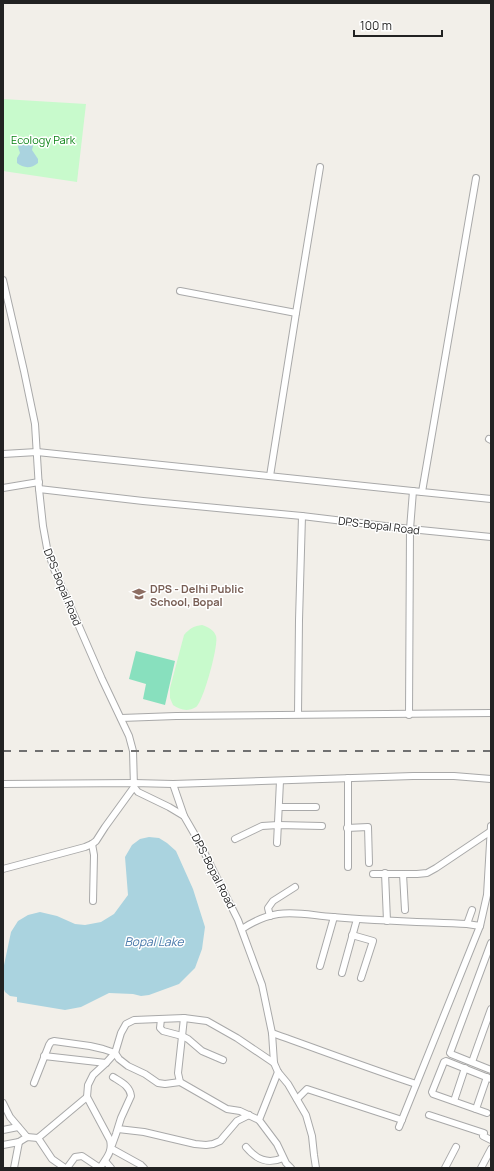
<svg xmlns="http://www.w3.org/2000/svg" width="494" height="1171" font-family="Manrope,sans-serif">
<rect width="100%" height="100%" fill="#f2efe9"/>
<!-- park -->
<g fill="#c8facc">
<polygon points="3,99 86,104 77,182 3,171"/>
<path d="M202 625C208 627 214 630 216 636 219 645 203 702 196 707 188 712 180 710 173 705L170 698V688L184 635C190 628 194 626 202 625Z"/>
</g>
<!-- pitch -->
<polygon fill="#88e0be" points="136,651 175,661 165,705 143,699 146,684 129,679"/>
<!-- water -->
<g fill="#aad3df">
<path d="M25 143H31L33 146 32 150 38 159V163C31 169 23 168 17 163V158L20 153 18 147C19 143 21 143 25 143Z"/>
<polygon points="149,837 159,838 167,843 176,851 193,889 205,927 202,949 195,968 179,984 149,995 141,996 133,994 109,993 81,1007 65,1010 17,1002 17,997 10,996 5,992 3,987 3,970 11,932 18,921 28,915 40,912 57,916 75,924 85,925 101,922 114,914 128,895 125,857 132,845 140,839"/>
</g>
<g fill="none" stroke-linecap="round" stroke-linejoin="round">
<!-- minor casing -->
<g stroke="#a9a9a9" stroke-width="8">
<g id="minor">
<polyline points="476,178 422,492 491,499"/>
<polyline points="3,280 24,371 35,424 39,489 43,526 47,548 54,569 102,679 129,736 133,751 134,787 138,792 169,807 184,816 199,842 238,920 262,985 272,1033 274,1063 278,1072 288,1084 306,1115 312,1136 314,1155 316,1168"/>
<polyline points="180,291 296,313"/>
<polyline points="489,439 491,440"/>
<polyline points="3,454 37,452 422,492"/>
<polyline points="270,476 296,313 320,167"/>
<polyline points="3,488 39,482"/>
<polyline points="39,489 143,501 302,516 410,529 491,537"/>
<polyline points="298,714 299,620 302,516"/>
<polyline points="409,715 410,529 413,491"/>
<polyline points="121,718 176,716 491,713"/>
<polyline points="3,784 134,783 173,784 413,776 454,776 491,779"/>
<polyline points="173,784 184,816"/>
<polyline points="279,807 316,807"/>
<polyline points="347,828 368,827 369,863"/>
<polyline points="235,839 262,826 278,825 322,826"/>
<polyline points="277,843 280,781"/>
<polyline points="92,844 94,855 93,901"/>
<polyline points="348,867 348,778"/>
<polyline points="3,869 85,847 92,844 96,841 105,827 134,787"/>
<polyline points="385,873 387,921"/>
<polyline points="373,874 417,874 427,873 436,868 491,831"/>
<polyline points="403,874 405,910"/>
<polyline points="270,916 268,908 273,901 295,887"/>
<polyline points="467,924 472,910"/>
<path d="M242 929C254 921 265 916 278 914 297 911 315 916 333 917 378 921 423 922 467 924L480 926 487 895 491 826"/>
<polyline points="352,935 373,941 361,978"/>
<polyline points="491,943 450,1053 451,1054 491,1070"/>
<polyline points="320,966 334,917"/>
<polyline points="342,973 357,919"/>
<polyline points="184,1018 178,1073 180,1082 227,1109 240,1111 259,1120"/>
<polyline points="161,1019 160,1028 163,1031 182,1036 188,1039 202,1051 223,1060"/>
<path d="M272 1033C320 1050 368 1068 416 1084"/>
<polyline points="44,1056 106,1063"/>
<polyline points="472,1062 491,1009"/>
<polyline points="278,1072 259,1120 277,1144 286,1163 291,1168"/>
<polyline points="34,1083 49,1045 51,1042 54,1041 90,1046 103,1049 115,1053 119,1059 128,1066 145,1074 158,1083 165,1084 180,1082"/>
<path d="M87 1097 110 1140C113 1152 106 1158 100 1168"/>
<polyline points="297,1099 307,1089 402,1120"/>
<polyline points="454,1101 465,1068"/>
<polyline points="3,1103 10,1117 27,1137"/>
<polyline points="476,1109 487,1077"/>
<polyline points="487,1113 433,1094 432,1092 444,1062 446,1061 491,1079"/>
<polyline points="429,1115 484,1133 483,1136 491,1140"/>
<polyline points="399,1127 480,926"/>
<polyline points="118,1129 144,1132 195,1144 206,1145 213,1144 220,1141 237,1121 249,1115"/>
<polyline points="3,1130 18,1127"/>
<polyline points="38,1138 52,1159 65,1168"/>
<polyline points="3,1145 19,1142 27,1137 38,1138 87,1097 88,1085 93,1075 106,1063 115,1053 121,1033 126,1024 134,1020 184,1018 207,1021 237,1038 274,1063"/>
<path d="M112 1145 116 1134 121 1118 131 1096C130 1086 121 1082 113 1077"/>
<path d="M246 1147C256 1159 267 1165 283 1158"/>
<polyline points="112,1149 141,1165 144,1168"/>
<polyline points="105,1161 111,1168"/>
<polyline points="14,1168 19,1142"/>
<polyline points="67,1168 75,1157 82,1156 100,1168"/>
<polyline points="445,1168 456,1147"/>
<polyline points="481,1168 491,1149"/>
</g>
</g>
<!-- minor -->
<use href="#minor" stroke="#fff" stroke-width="6"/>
<!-- rail -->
<polyline stroke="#707070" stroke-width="2" stroke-dasharray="8 8" stroke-linecap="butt" points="3,751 491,751"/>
</g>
<!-- icons -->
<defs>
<g id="school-bare" transform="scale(1.08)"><path d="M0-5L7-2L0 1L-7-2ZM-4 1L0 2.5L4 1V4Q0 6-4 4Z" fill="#8d6e63" stroke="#fff" stroke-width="2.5" paint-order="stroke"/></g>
</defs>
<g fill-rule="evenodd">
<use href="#school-bare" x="139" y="594"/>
</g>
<g text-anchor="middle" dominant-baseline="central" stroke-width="3" stroke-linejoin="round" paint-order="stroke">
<!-- park labels -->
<g font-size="11" fill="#0c8416" stroke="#fff">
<text x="43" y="139">Ecology Park</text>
</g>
<!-- street labels -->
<g font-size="11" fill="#222" stroke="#fff">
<text transform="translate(379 525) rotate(7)">DPS-Bopal Road</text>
<text transform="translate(63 587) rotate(68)">DPS-Bopal Road</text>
<text transform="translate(214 871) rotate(63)">DPS-Bopal Road</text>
</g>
<!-- education labels -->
<g font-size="11" font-weight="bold" fill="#785e54" stroke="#fff" text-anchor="start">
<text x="150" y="588">DPS - Delhi Public<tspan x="150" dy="13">School, Bopal</tspan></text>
</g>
<!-- water labels -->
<g font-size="12" font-style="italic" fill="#4a7aab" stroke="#fff">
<text x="154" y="941">Bopal Lake</text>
</g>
</g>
<!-- border -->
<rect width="494" height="1171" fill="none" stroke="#222222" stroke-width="8"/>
<!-- scale -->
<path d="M354 30v6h88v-6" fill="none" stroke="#222222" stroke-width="2"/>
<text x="360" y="30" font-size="12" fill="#222222" stroke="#ffffff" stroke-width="3" paint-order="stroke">100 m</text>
</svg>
